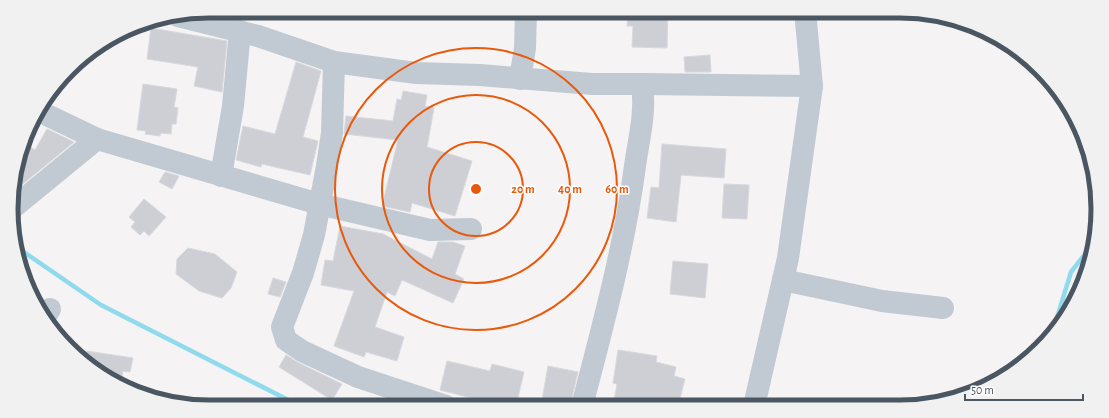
<svg xmlns="http://www.w3.org/2000/svg" width="1109" height="418" font-family="'Alegreya Sans',sans-serif">
<rect width="100%" height="100%" fill="#f5f3f3"/>
<g fill="none" stroke-linecap="round" stroke-linejoin="round">
<!-- stream -->
<g stroke="#90daee" stroke-width="4.5">
<polyline points="15,246 101,305 302,407"/>
<polyline points="1052,334 1071,272 1092,245"/>
</g>
</g>
<!-- building -->
<g fill="#cdcfd5" stroke="#d7d9de">
<polygon points="628,11 668,11 667,48 632,47 633,26 627,26"/>
<polygon points="151,28 227,41 222,92 194,86 198,67 147,59"/>
<polygon points="710,55 711,72 685,72 684,57"/>
<polygon points="296,62 321,71 303,137 318,141 310,175 262,164 261,167 236,160 243,126 275,134"/>
<polygon points="143,84 177,89 174,107 178,108 176,124 172,124 171,134 161,133 160,136 145,134 146,131 137,130"/>
<polygon points="403,91 427,95 425,106 434,108 427,147 472,161 455,216 412,203 410,212 382,206 398,140 344,134 346,116 393,121 397,99 401,100"/>
<polygon points="47,129 74,142 13,192 13,183 26,144 35,150"/>
<polygon points="662,144 726,149 724,178 681,175 676,222 647,218 651,187 659,188"/>
<polygon points="165,172 179,176 172,189 159,182"/>
<polygon points="724,184 749,185 747,219 722,218"/>
<polygon points="144,199 166,217 149,236 144,231 140,235 131,227 135,222 129,217"/>
<polygon points="340,226 383,234 432,259 438,242 453,242 465,246 455,274 464,279 453,303 402,280 395,296 387,292 375,327 404,337 397,361 366,352 364,357 334,346 354,291 321,285 325,260 333,261"/>
<polygon points="188,248 215,254 237,272 231,288 222,298 199,291 176,274 177,259"/>
<polygon points="673,261 708,264 705,298 670,294"/>
<polygon points="273,278 286,282 280,297 268,294"/>
<polygon points="618,350 657,356 656,362 676,367 674,376 685,379 678,406 613,406 617,384 613,383"/>
<polygon points="87,351 133,358 130,372 123,371 121,382 89,366 85,362"/>
<polygon points="286,355 297,362 342,384 332,400 279,367"/>
<polygon points="447,361 490,371 492,364 524,372 516,406 494,406 483,404 483,401 440,390"/>
<polygon points="548,366 578,372 570,406 541,406"/>
</g>
<g fill="none" stroke-linecap="round" stroke-linejoin="round">
<!-- minor -->
<g stroke="#c1cad2" stroke-width="22">
<path d="M178 16 258 36 334 62 416 73 480 75 592 84H642C646 114 639 137 635 166 624 249 603 325 582 406"/>
<polyline points="334,62 332,133 327,166 314,235 303,273 282,327 286,340 302,351 358,377 446,406"/>
<polyline points="520,79 525,48 526,11"/>
<polyline points="642,84 812,86"/>
<polyline points="49,116 97,139 319,204 430,230 471,229"/>
<polyline points="221,176 233,106 240,31"/>
<polyline points="14,207 97,139"/>
<polyline points="783,280 882,301 943,308"/>
<polyline points="44,319 50,309"/>
<polyline points="754,406 788,258 812,86 805,11"/>
</g>
</g>
<!-- distance rings -->
<g fill="none" stroke="#e8590c" stroke-width="2">
<circle cx="476" cy="189" r="47"/>
<circle cx="476" cy="189" r="94"/>
<circle cx="476" cy="189" r="141"/>
</g>
<!-- crop -->
<path d="M0 0H1109V418H0ZM209 18H900A191 191 0 0 1 1091 209V209A191 191 0 0 1 900 400H209A191 191 0 0 1 18 209V209A191 191 0 0 1 209 18Z" fill="#f1f1f2" fill-rule="evenodd"/>
<path fill="none" stroke="#4a5661" stroke-width="5" d="M209 18H900A191 191 0 0 1 1091 209V209A191 191 0 0 1 900 400H209A191 191 0 0 1 18 209V209A191 191 0 0 1 209 18Z"/>
<circle cx="476" cy="189" r="6" fill="#e8590c" stroke="#fff" stroke-width="2"/>
<g font-size="12" text-anchor="middle" font-weight="bold" fill="#e8590c" stroke="#fff" stroke-width="3" stroke-linejoin="round" paint-order="stroke">
<text x="523" y="193">20 m</text>
<text x="570" y="193">40 m</text>
<text x="617" y="193">60 m</text>
</g>
<!-- scale -->
<path d="M965 394v6h118v-6" fill="none" stroke="#4a5661" stroke-width="2"/>
<text x="971" y="394" font-size="12" fill="#4a5661" stroke="#ffffff" stroke-width="3" paint-order="stroke">50 m</text>
</svg>
